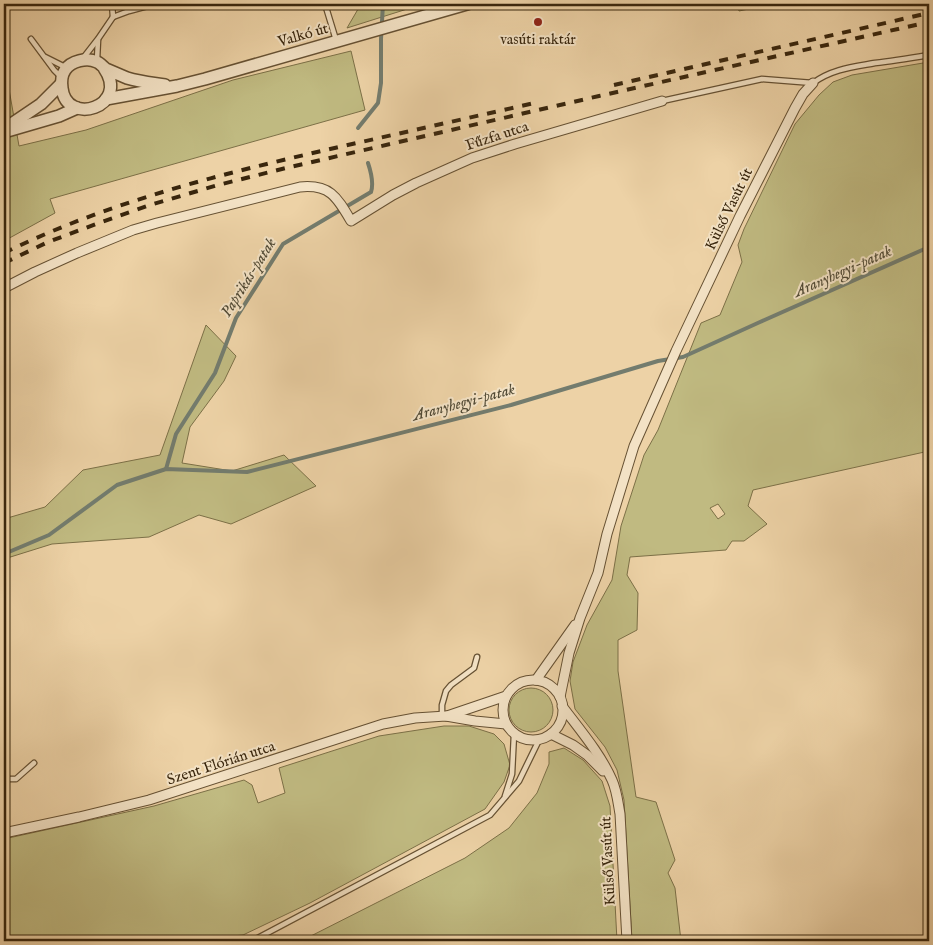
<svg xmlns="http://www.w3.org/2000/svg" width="933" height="945" font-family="'IM FELL English',serif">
<rect width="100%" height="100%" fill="#edd2a6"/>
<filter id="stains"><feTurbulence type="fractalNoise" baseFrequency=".004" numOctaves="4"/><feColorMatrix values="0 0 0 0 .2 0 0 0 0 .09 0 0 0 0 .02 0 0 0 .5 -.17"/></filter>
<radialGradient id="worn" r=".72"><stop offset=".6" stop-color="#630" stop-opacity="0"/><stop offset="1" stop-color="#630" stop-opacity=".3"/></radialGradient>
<!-- green -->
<g fill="#c0ba81" stroke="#7c7047" fill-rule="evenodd">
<polygon points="361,4 423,4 347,28"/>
<polygon points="737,4 773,4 739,11"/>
<polygon points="351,51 365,110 50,199 55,213 4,241 4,73 6,72 19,146 86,130 233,80"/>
<path d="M929 62V451L753 490 748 506 767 524 744 541H732L726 550 630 557 627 575 638 593 637 630 618 640V671L636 797 656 802 675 860 668 873 675 888 681 941H632L624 800 617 770 605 747 575 709 570 681 573 662 587 625 612 580 621 526 644 455 658 430 701 323 720 315 742 262 738 245 744 229 795 124 819 95 833 82 852 75ZM718 504 725 514 718 519 710 508Z"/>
<polygon points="206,325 236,356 224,381 190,427 182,463 232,471 284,455 316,486 231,524 199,515 149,537 52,544 4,559 4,519 45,507 83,470 160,455"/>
<circle cx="531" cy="710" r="22"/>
<polygon points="444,726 469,726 494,734 504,744 510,765 504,782 485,809 310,903 243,935 180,941 4,941 4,839 154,806 244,780 252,785 258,803 285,793 279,768 379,736"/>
<polygon points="564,748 583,760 602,781 610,806 617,941 301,941 465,858 509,828 537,793 549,764 549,752"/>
</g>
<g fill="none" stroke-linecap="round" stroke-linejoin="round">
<!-- stream -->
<g stroke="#737c6e" stroke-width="4">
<polyline points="358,128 378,103 381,83 381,39 383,4"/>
<path d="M166 469 176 434 215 373 236 318 283 244 371 192C374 183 371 172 368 163"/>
<polyline points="4,554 49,535 117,485 166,469 247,472 511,405 658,361 683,357 760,322 929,247"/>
</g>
<!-- service casing -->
<g stroke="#665133" stroke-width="7">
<g id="service">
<polyline points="112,4 113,17"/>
<polyline points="325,4 336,40"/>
<polyline points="31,39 54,70 60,76"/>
<polyline points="45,57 65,67"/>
<polyline points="84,57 98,39 113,17 129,11 155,4"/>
<polyline points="97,60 98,40"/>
<path d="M662 101 762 79 813 83C832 69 853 67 875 63 893 61 911 58 929 55"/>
<polyline points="442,716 442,705 446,691 451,685 474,668 477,657"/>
<polyline points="4,779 16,779 34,763"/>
<polyline points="505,796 512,774 514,734"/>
<polyline points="252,941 490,815 519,781 539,740"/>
</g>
</g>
<!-- minor casing -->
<g stroke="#665133" stroke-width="11">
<g id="minor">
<path d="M4 288 35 272 77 253 133 230 157 223 300 187C330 184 337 197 351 221L393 195 416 183 472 158 515 144 662 101"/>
<polyline points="536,680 575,625"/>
<circle cx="533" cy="710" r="30"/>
<polyline points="560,697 569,653 580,618 598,573 607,534 634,446 676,351 740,216 795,108 803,94 813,83"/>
<path d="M562 706C580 730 600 753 612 780 617 791 618 803 620 814L627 941"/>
<polyline points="447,716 506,696"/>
<polyline points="551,734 573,745 587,755 603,771"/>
<polyline points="4,833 79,817 149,800 383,724 415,718 446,716 475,721 506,724"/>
</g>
</g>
<!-- tertiary casing -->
<g stroke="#665133" stroke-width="14">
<g id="tertiary">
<path d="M104 68C131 107 66 127 62 88 61 81 61 76 65 70 71 61 87 57 97 62 100 63 103 67 106 69 113 72 120 75 127 78 140 82 152 83 165 85"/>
<polyline points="106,99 177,86 205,79 467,4"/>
<polyline points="4,129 41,104 61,84"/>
<polyline points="4,132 59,116 77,108"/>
</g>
</g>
<!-- service -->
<use href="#service" stroke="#f3e2c5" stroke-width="4.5"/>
<!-- minor -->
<use href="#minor" stroke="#f3e2c5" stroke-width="9"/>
<!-- tertiary -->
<use href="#tertiary" stroke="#f3e2c5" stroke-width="11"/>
<!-- rail -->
<g stroke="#39260d" stroke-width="4" stroke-dasharray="9 9" stroke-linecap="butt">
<polyline points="614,85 929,13"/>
<path d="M4 253C110 201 225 173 339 147 406 132 472 117 539 102"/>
<polyline points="4,263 48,242 99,223 150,205 218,185 286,168 599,96 929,22"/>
</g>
</g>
<!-- markers -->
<circle fill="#8f2418" stroke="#f3e2c5" stroke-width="2" cx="538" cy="22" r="5"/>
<g text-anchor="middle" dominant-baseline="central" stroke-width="4" stroke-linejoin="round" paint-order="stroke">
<!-- street labels -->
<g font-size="15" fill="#39260d" stroke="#f3e2c5">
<text transform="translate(303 35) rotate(-16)">Valkó út</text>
<text transform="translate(497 136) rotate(-18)">Fűzfa utca</text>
<text transform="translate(729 209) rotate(-64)">Külső Vasút út</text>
<text transform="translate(221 763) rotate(-18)">Szent Flórián utca</text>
<text transform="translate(608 861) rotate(-93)">Külső Vasút út</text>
</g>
<!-- poi labels -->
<g font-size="15" fill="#39260d" stroke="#f3e2c5">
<text x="538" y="39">vasúti raktár</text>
</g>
<!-- water labels -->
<g font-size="16" font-style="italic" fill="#514a35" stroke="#f3e2c5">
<text transform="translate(843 272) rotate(-24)">Aranyhegyi-patak</text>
<text transform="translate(249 278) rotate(-58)">Paprikás-patak</text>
<text transform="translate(464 403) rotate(-15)">Aranyhegyi-patak</text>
</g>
</g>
<!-- margin -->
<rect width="933" height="945" fill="none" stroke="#edd2a6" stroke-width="20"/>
<rect x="5" y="5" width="923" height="935" fill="none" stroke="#39260d" stroke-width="2.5"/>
<rect x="10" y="10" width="913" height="925" fill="none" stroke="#39260d"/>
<rect width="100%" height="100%" filter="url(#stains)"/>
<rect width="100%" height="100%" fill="url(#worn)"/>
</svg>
